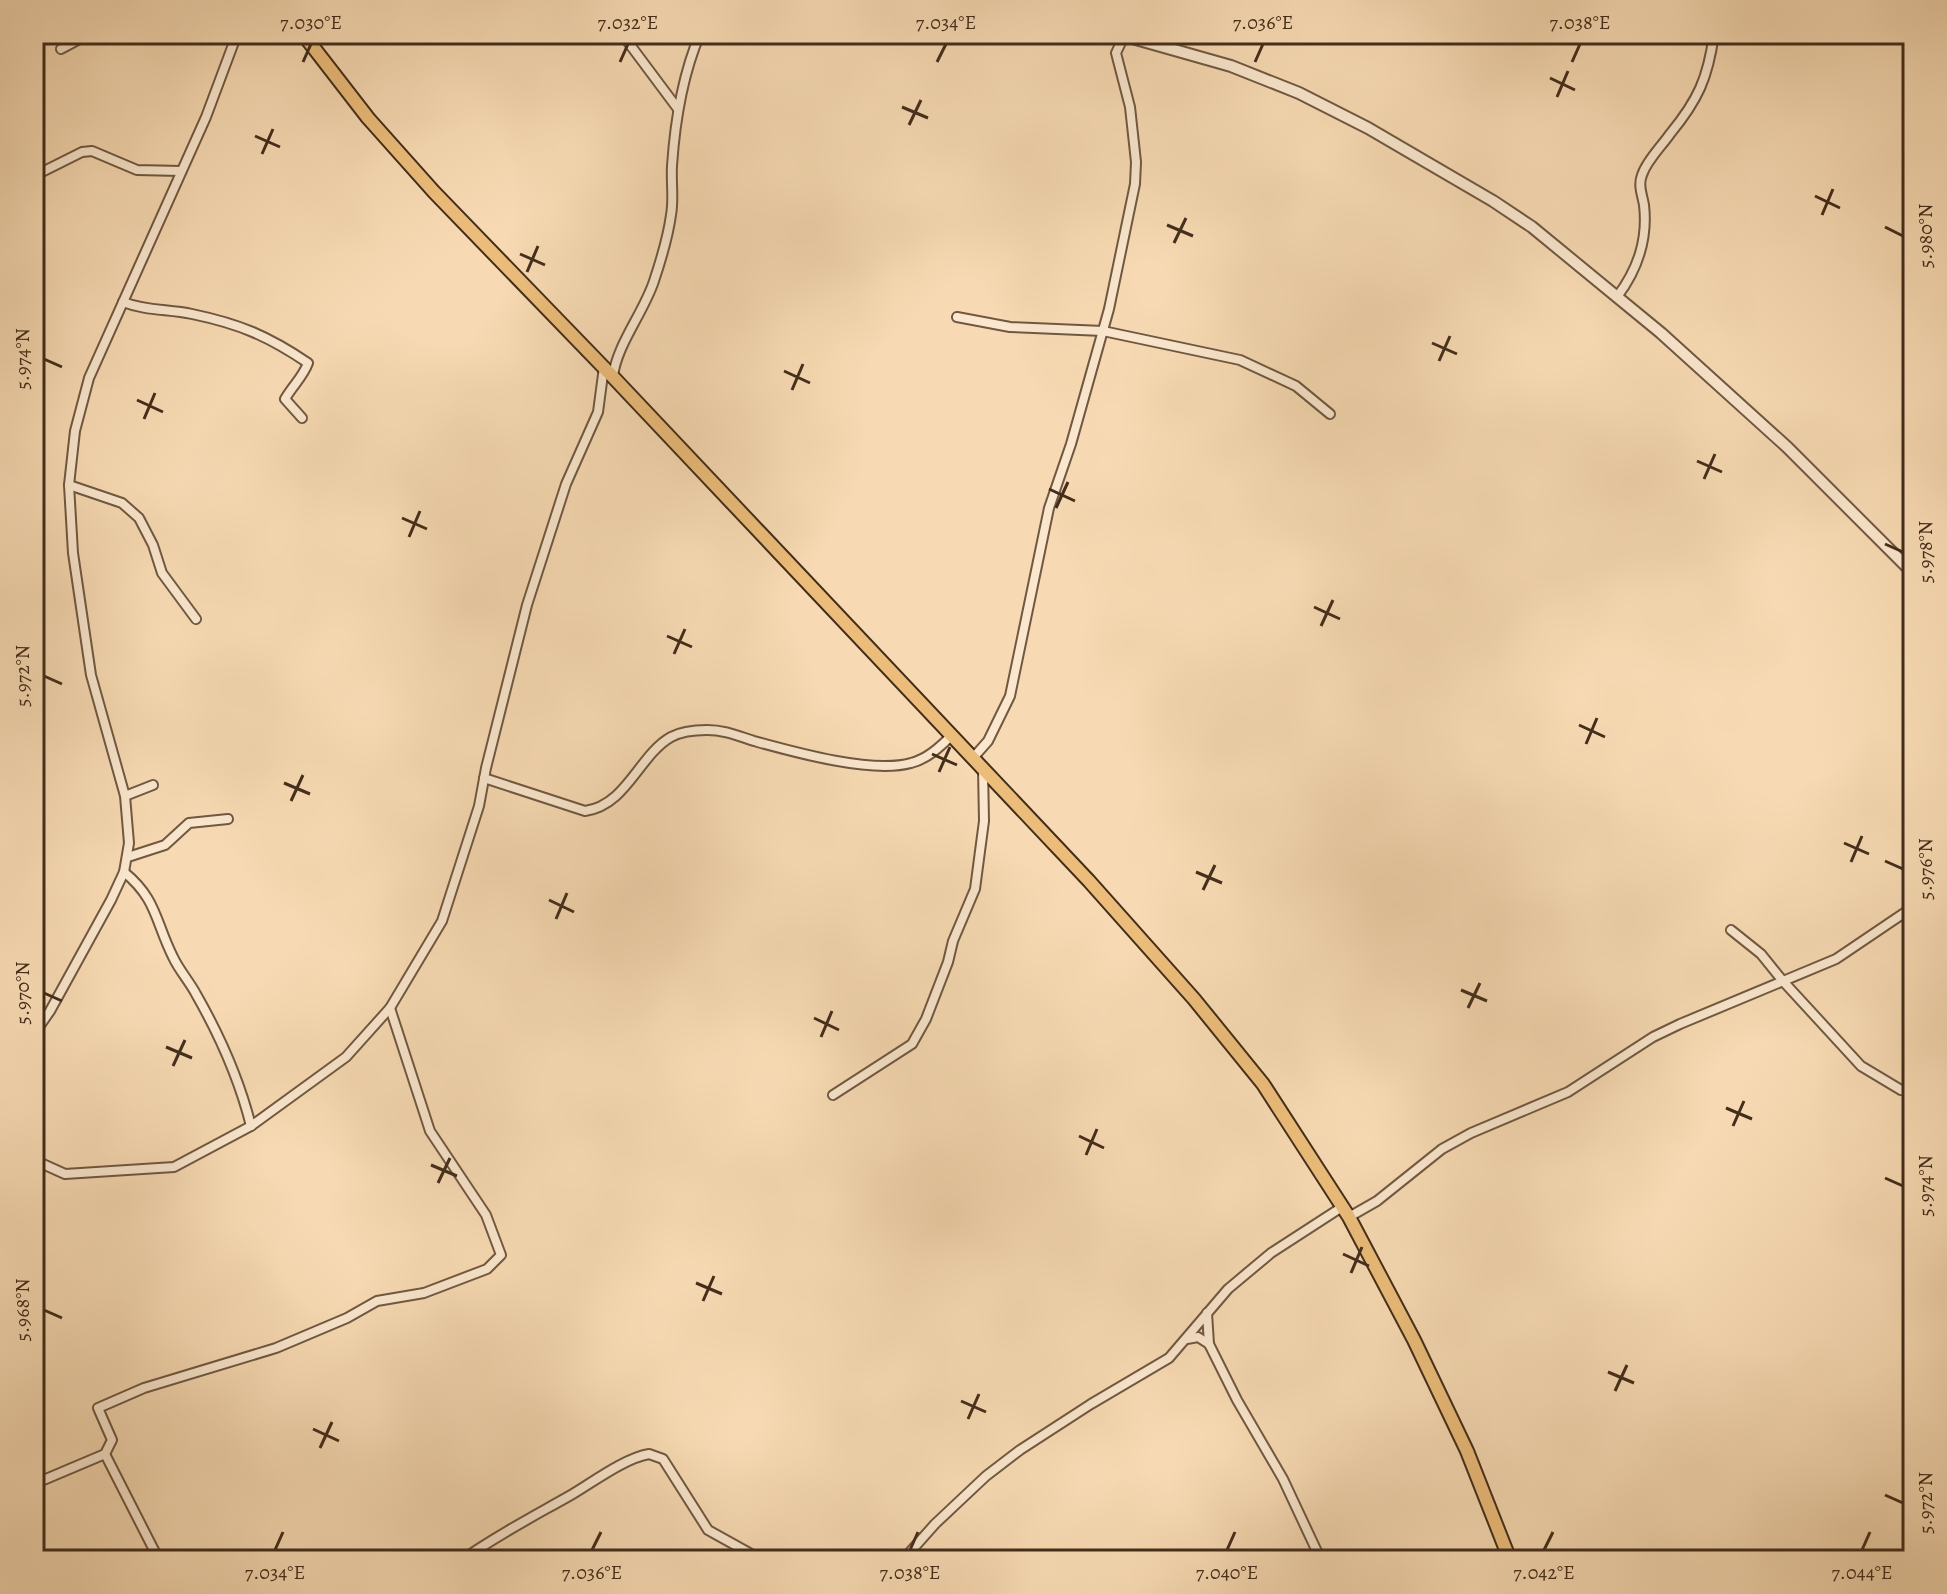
<svg xmlns="http://www.w3.org/2000/svg" width="1947" height="1594" font-family="Alegreya,serif">
<rect width="100%" height="100%" fill="#f7dab3"/>
<filter id="stains"><feTurbulence type="fractalNoise" baseFrequency=".0025" numOctaves="4"/><feColorMatrix values="0 0 0 0 .2 0 0 0 0 .09 0 0 0 0 .02 0 0 0 .5 -.17"/></filter>
<radialGradient id="worn" r=".72"><stop offset=".6" stop-color="#630" stop-opacity="0"/><stop offset="1" stop-color="#630" stop-opacity=".3"/></radialGradient>
<g fill="none" stroke-linecap="round" stroke-linejoin="round">
<!-- minor casing -->
<g stroke="#705841" stroke-width="12">
<g id="minor">
<polyline points="622,34 678,109"/>
<polyline points="61,49 89,34"/>
<polyline points="34,176 82,152 92,151 137,170 181,171"/>
<path d="M1617 297C1638 269 1648 240 1644 205 1642 194 1638 185 1642 175 1647 160 1661 147 1670 134 1698 100 1708 78 1714 34"/>
<path d="M123 302C146 311 168 309 192 314 240 324 268 336 308 363 303 377 293 385 285 399L302 418"/>
<polyline points="957,317 1010,327 1103,331 1240,360 1296,386 1330,414"/>
<path d="M613 377C616 346 644 312 654 281 661 260 668 237 671 215 674 199 671 183 672 166 675 121 682 76 700 34"/>
<polyline points="69,485 122,503 139,518 153,545 162,573 196,619"/>
<polyline points="973,758 988,741 1010,696 1049,508 1071,444 1109,309 1135,184 1136,162 1130,107 1116,53 1125,34"/>
<path d="M484 778 585 811C627 805 639 755 671 737 682 731 695 730 707 730 725 730 738 736 754 741 794 752 872 774 911 763 927 759 940 747 951 736"/>
<polyline points="125,796 153,785"/>
<polyline points="128,857 165,845 189,823 228,819"/>
<path d="M124 872C157 899 155 921 173 957 179 970 189 981 196 994 220 1036 239 1078 251 1126"/>
<polyline points="1731,930 1761,954 1782,980 1861,1066 1901,1090 1913,1093"/>
<polyline points="34,1034 50,1011 111,900 124,872 129,843 125,796 91,675 73,553 69,485 75,431 89,378 206,117 237,34"/>
<polyline points="833,1095 912,1044 926,1019 948,962 953,941 975,889 984,821 983,769"/>
<polyline points="34,1160 65,1174 174,1167 251,1126 346,1057 390,1008 442,921 479,806 486,768 527,605 566,484 598,412 604,367"/>
<polyline points="1349,1217 1377,1201 1442,1149 1471,1133 1568,1092 1653,1037 1680,1024 1836,959 1913,907"/>
<polyline points="1207,1313 1209,1344"/>
<polyline points="1187,1339 1198,1337 1209,1344 1237,1400 1283,1479 1321,1560"/>
<polyline points="105,1454 159,1560"/>
<polyline points="34,1484 105,1454 112,1440 98,1408 144,1388 276,1348 347,1318 377,1301 424,1293 487,1269 501,1255 486,1215 430,1131 390,1008"/>
<path d="M462 1560C497 1535 534 1516 571 1495 593 1482 625 1458 649 1454L663 1459 708 1530 762 1560"/>
<polyline points="903,1560 935,1524 986,1476 1020,1450 1091,1404 1169,1358 1228,1289 1271,1253 1342,1207"/>
</g>
</g>
<!-- tertiary casing -->
<g stroke="#705841" stroke-width="14">
<polyline id="tertiary" points="1118,34 1231,66 1299,93 1368,128 1493,201 1532,227 1661,333 1787,447 1913,573"/>
</g>
<!-- primary casing -->
<g stroke="#432d1b" stroke-width="16">
<polyline id="primary" points="303,34 368,118 434,192 613,377 1089,881 1194,999 1263,1084 1349,1217 1414,1340 1467,1451 1510,1560"/>
</g>
<!-- minor -->
<use href="#minor" stroke="#fae7ce" stroke-width="8"/>
<!-- tertiary -->
<use href="#tertiary" stroke="#fae7ce" stroke-width="10"/>
<!-- primary -->
<use href="#primary" stroke="#ecbd7a" stroke-width="12"/>
</g>
<!-- ticks -->
<path fill="none" stroke="#432d1b" stroke-width="3" d="M303 62 311 44M620 62 628 44M937 62 946 44M1255 62 1263 44M1572 62 1580 44M1550 78 1575 90M1557 97 1568 71M902 107 928 118M909 125 921 100M255 136 280 147M262 154 273 129M1815 196 1840 208M1822 215 1833 189M1167 225 1193 236M1885 227 1903 236M1174 243 1186 218M520 254 545 265M527 272 538 246M1432 343 1457 354M44 359 62 367M1439 361 1450 336M784 371 810 383M792 390 803 364M137 400 163 412M144 419 155 393M1697 461 1722 472M1704 479 1715 454M1049 489 1075 501M1056 508 1068 482M402 518 427 529M409 537 420 511M1885 544 1903 552M1314 607 1340 619M1321 626 1333 600M667 636 692 647M674 654 685 629M44 676 62 684M1579 725 1605 737M1586 744 1597 718M932 754 957 765M939 772 950 747M284 783 310 794M291 801 303 775M1844 843 1869 854M1885 861 1903 869M1851 862 1862 836M1196 872 1222 883M1203 890 1215 865M549 900 574 912M556 919 567 893M1461 990 1487 1001M44 993 62 1001M1468 1008 1480 983M814 1018 839 1030M821 1037 832 1011M166 1047 192 1058M173 1066 185 1040M1726 1108 1752 1119M1733 1126 1744 1101M1079 1136 1104 1148M1086 1155 1097 1129M431 1165 457 1176M1885 1178 1903 1186M438 1183 450 1158M1343 1254 1369 1266M1351 1273 1362 1247M696 1283 722 1294M703 1301 714 1276M44 1310 62 1318M1608 1372 1634 1383M1615 1391 1627 1365M961 1401 986 1412M968 1419 979 1394M313 1429 339 1441M320 1448 332 1422M1885 1495 1903 1503M275 1550 283 1532M592 1550 601 1532M910 1550 918 1532M1227 1550 1235 1532M1544 1550 1553 1532M1862 1550 1870 1532"/>
<!-- margin -->
<rect width="1947" height="1594" fill="none" stroke="#f7dab3" stroke-width="88"/>
<rect x="44" y="44" width="1859" height="1506" fill="none" stroke="#432d1b" stroke-width="3"/>
<g font-size="20" text-anchor="middle" fill="#432d1b">
<text x="311" y="29">7.030°E</text>
<text x="628" y="29">7.032°E</text>
<text x="946" y="29">7.034°E</text>
<text x="1263" y="29">7.036°E</text>
<text x="1580" y="29">7.038°E</text>
<text transform="translate(1925 236) rotate(-90)" y="7">5.980°N</text>
<text transform="translate(22 359) rotate(-90)" y="7">5.974°N</text>
<text transform="translate(1925 552) rotate(-90)" y="7">5.978°N</text>
<text transform="translate(22 676) rotate(-90)" y="7">5.972°N</text>
<text transform="translate(1925 869) rotate(-90)" y="7">5.976°N</text>
<text transform="translate(22 993) rotate(-90)" y="7">5.970°N</text>
<text transform="translate(1925 1186) rotate(-90)" y="7">5.974°N</text>
<text transform="translate(22 1310) rotate(-90)" y="7">5.968°N</text>
<text transform="translate(1925 1503) rotate(-90)" y="7">5.972°N</text>
<text x="275" y="1579">7.034°E</text>
<text x="592" y="1579">7.036°E</text>
<text x="910" y="1579">7.038°E</text>
<text x="1227" y="1579">7.040°E</text>
<text x="1544" y="1579">7.042°E</text>
<text x="1862" y="1579">7.044°E</text>
</g>
<rect width="100%" height="100%" filter="url(#stains)"/>
<rect width="100%" height="100%" fill="url(#worn)"/>
</svg>
